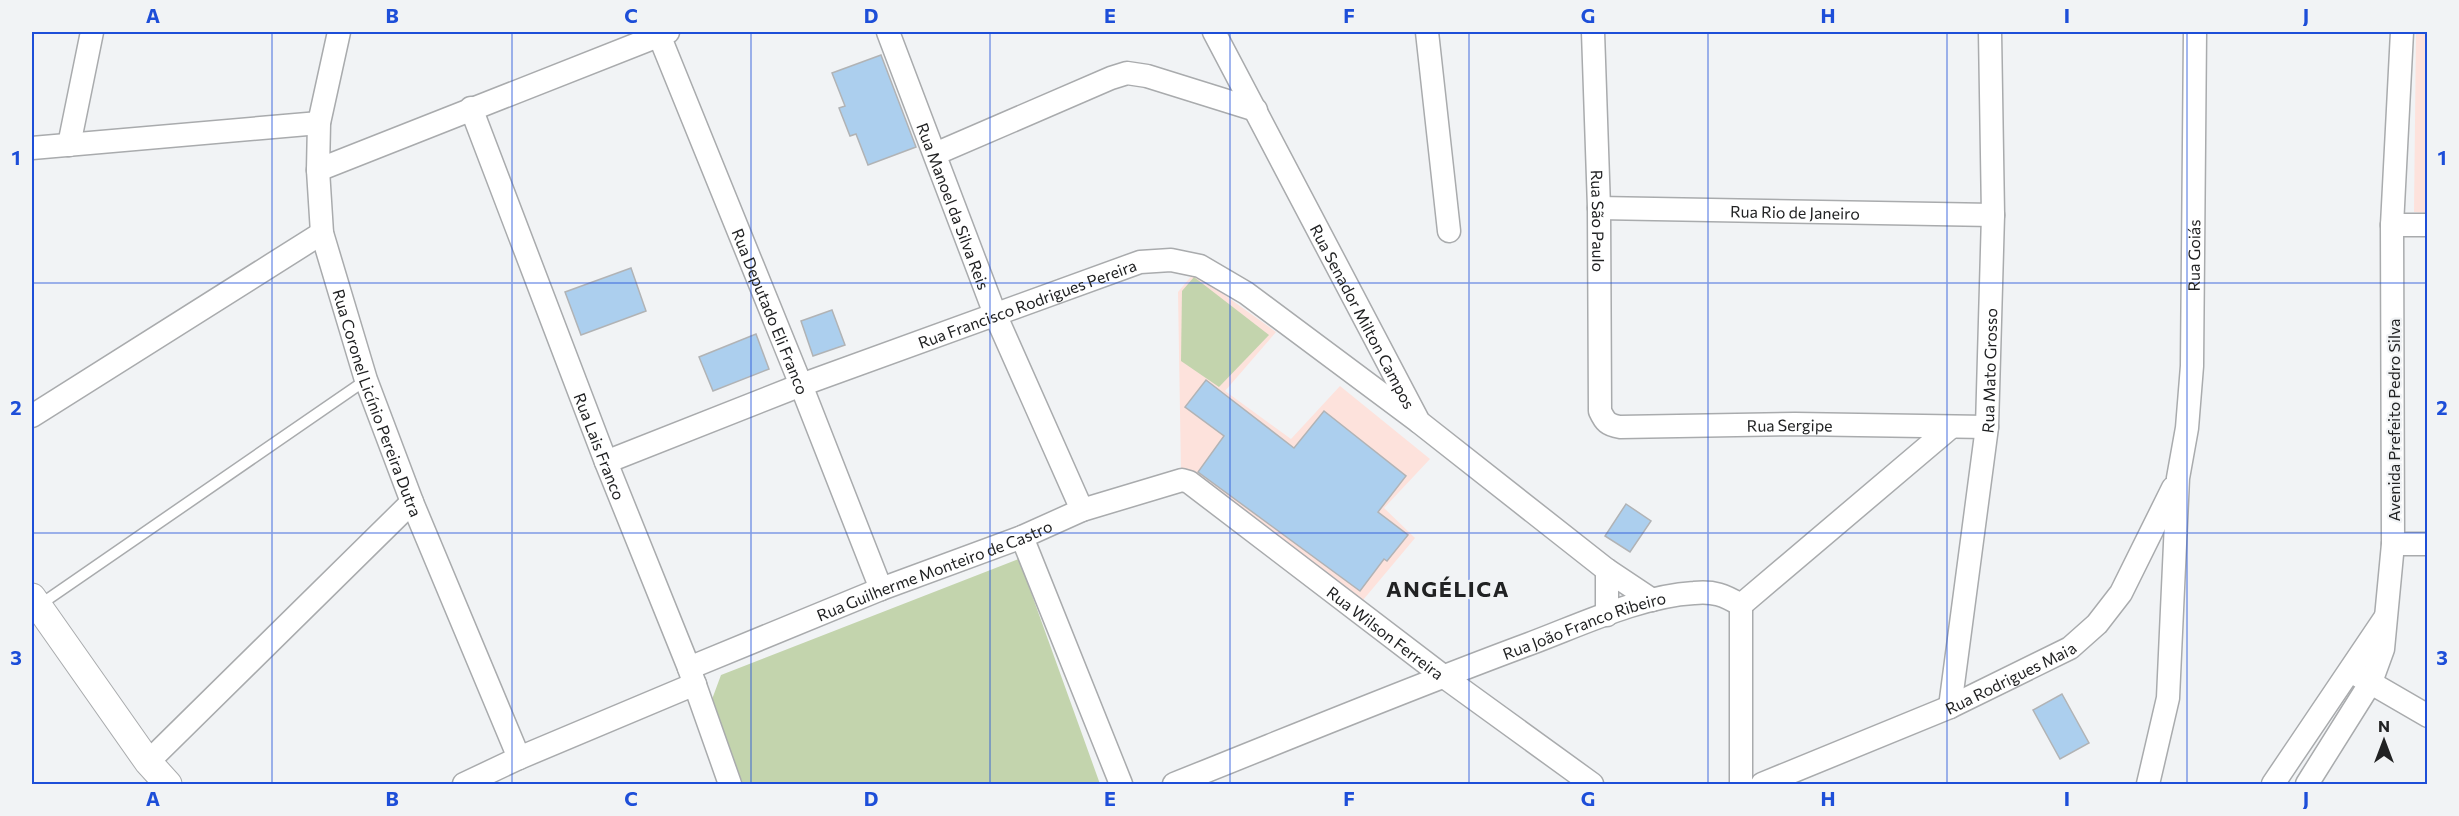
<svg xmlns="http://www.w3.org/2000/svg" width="2459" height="816" font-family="Commissioner,sans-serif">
<rect width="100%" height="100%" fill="#f1f3f5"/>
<!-- education -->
<g fill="#fde2dc">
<polygon points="2416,32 2427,32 2427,213 2414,212"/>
<polygon points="1194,273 1276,332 1225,391 1291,439 1340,386 1430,459 1384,508 1415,538 1358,606 1181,472 1178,292"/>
</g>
<!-- green -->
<g fill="#c3d4ad">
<polygon points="1194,277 1269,335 1219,387 1181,361 1182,291"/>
<polygon points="1021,558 1028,584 1100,784 743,784 711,702 721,675"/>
</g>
<!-- building -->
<g fill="#accfee" stroke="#b1b3b5" stroke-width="1.5">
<polygon points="881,55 916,147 868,165 856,134 850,136 839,108 845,106 832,73"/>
<polygon points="631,268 646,311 581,335 565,292"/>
<polygon points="832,310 845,345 813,356 801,321"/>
<polygon points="756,334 769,369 713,391 699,357"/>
<polygon points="1206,380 1294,448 1324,411 1406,476 1378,512 1408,535 1387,561 1384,559 1360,591 1198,472 1224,436 1185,407"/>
<polygon points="1626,504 1651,521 1630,552 1605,536"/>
<polygon points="2062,694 2089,743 2060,759 2033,710"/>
</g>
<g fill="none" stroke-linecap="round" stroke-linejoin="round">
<!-- service casing -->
<g stroke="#a9abad" stroke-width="13">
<polyline id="service" points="38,606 366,380"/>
</g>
<!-- minor casing -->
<g stroke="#a9abad" stroke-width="25">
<g id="minor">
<path id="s1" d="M339 32 319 123 318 170 322 233 366 380 412 502 519 758"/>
<path id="s2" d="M888 32 995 314 1082 510"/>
<path id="s3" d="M1214 32 1419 422 1607 570 1652 600"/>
<polyline points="1427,32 1449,231"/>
<path id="s4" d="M1593 32 1599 208 1600 411C1605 422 1608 425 1620 427L1795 424 1987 427"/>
<path id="s5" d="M659 35 801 385 881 589"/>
<path id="s6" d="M471 108 606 462 689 668 730 784"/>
<polyline points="69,145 92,32"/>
<polyline points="32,148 319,123"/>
<polyline points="935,154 1111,78 1127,73 1147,76 1256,110"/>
<polyline points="318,170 668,32"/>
<path id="s7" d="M1599 208 1993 215"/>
<polyline points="2392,225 2428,225"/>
<polyline points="32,416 322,233"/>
<path id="s8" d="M606 462 801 385 1140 262 1171 260 1200 266 1246 293 1419 422"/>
<polyline points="1022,537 1121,784"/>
<polyline points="2393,544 2428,544"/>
<polyline points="1607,570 1607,615"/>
<polyline points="1741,605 1741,784"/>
<path id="s9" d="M689 668 881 589 1022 537 1082 510 1182 480 1189 482 1443 676 1592 784"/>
<polyline points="2359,676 2428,716"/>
<path id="s10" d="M1950 707 1987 427 1993 215 1990 32"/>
<polyline points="148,762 412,502"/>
<polyline points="464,784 519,758 695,684"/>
<path id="s11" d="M1174 784C1292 737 1410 688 1529 644 1580 625 1640 596 1694 593 1714 591 1724 595 1741 605L1951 427"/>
<path id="s12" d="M1762 784 1950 707 2070 648 2097 624 2121 593 2173 488"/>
<path id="s13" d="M2148 784 2168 698 2178 478 2187 428 2192 366 2195 32"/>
<polyline points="2273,784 2385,618"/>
<polyline points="2307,784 2371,682 2383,649 2393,544 2392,225 2402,32"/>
</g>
</g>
<!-- tertiary casing -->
<g stroke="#a9abad" stroke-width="29">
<polyline id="tertiary" points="32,597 148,762 168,784"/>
</g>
<!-- service -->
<use href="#service" stroke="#fff" stroke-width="10"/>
<!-- minor -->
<use href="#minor" stroke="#fff" stroke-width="22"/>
<!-- tertiary -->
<use href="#tertiary" stroke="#fff" stroke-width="27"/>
</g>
<!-- grid -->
<path fill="none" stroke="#1d4ed8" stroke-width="1.5" stroke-opacity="0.55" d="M272 32V784M512 32V784M751 32V784M990 32V784M1230 32V784M1469 32V784M1708 32V784M1947 32V784M2187 32V784M32 283H2428M32 533H2428"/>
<g text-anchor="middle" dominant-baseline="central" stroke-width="4.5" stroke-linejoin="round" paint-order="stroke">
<!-- street labels -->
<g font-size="16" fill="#212223" stroke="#f1f3f5">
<text stroke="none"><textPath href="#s2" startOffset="186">Rua Manoel da Silva Reis</textPath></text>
<text stroke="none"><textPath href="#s7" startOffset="196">Rua Rio de Janeiro</textPath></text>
<text stroke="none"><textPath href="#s4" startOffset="189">Rua São Paulo</textPath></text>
<text stroke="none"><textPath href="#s13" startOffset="532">Rua Goiás</textPath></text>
<text stroke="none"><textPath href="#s8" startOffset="450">Rua Francisco Rodrigues Pereira</textPath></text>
<text stroke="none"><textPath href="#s5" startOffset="298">Rua Deputado Eli Franco</textPath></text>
<text stroke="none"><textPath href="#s3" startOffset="321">Rua Senador Milton Campos</textPath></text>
<text stroke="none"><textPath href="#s10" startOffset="339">Rua Mato Grosso</textPath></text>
<text stroke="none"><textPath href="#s1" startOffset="382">Rua Coronel Licínio Pereira Dutra</textPath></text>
<text transform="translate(2393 420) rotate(-90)">Avenida Prefeito Pedro Silva</text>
<text stroke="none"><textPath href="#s4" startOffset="576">Rua Sergipe</textPath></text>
<text stroke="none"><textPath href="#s6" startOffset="362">Rua Lais Franco</textPath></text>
<text stroke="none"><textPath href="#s9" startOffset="264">Rua Guilherme Monteiro de Castro</textPath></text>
<text stroke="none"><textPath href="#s11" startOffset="440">Rua João Franco Ribeiro</textPath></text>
<text stroke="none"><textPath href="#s9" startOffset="783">Rua Wilson Ferreira</textPath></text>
<text stroke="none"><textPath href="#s12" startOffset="270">Rua Rodrigues Maia</textPath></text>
</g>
<!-- district labels -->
<g font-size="22" font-weight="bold" letter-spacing="1.5" fill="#212223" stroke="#f1f3f5">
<text x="1448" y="588">ANGÉLICA</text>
</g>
</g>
<!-- border -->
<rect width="2459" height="816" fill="none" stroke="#f1f3f5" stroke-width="66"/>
<!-- north arrow -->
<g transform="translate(2384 741)" stroke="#f1f3f5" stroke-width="4.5" paint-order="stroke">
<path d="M0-4.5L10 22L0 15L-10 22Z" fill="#212223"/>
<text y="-9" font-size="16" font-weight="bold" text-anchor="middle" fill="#212223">N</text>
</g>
<rect x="33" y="33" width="2393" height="750" fill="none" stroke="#1d4ed8" stroke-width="2"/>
<g font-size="20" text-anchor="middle" font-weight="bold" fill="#1d4ed8">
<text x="153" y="23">A</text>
<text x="392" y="23">B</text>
<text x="631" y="23">C</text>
<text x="871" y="23">D</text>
<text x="1110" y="23">E</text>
<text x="1349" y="23">F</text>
<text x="1588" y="23">G</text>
<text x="1828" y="23">H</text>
<text x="2067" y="23">I</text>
<text x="2306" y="23">J</text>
<text x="16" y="165">1</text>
<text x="2442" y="165">1</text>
<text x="16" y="415">2</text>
<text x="2442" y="415">2</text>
<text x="16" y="665">3</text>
<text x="2442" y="665">3</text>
<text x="153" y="806">A</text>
<text x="392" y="806">B</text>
<text x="631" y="806">C</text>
<text x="871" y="806">D</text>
<text x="1110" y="806">E</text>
<text x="1349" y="806">F</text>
<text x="1588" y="806">G</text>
<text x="1828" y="806">H</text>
<text x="2067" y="806">I</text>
<text x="2306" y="806">J</text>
</g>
</svg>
